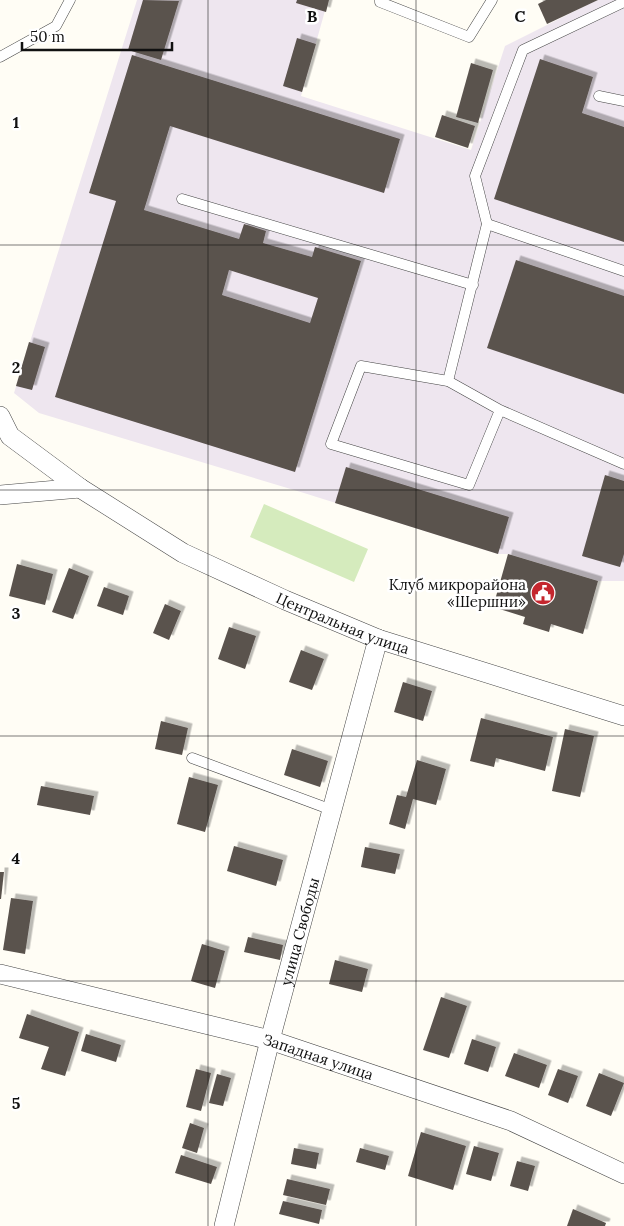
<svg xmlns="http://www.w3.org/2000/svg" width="624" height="1226" font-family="Lora,serif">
<defs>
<filter id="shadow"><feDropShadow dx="4.5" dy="-4.5" stdDeviation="0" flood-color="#0004"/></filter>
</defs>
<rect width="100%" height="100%" fill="#fffdf5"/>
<!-- industrial -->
<polygon fill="#eee6ef" points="137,0 328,0 301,96 471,150 505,46 597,0 624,0 624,581 598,581 508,554 498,554 304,493 39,413 14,393"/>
<!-- green -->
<polygon fill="#d5ebbd" points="264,504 368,549 354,582 250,537"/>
<!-- building -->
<g fill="#5a524d" fill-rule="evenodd" filter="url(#shadow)">
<polygon points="143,0 179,1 161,60 128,50"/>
<polygon points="297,0 329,0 326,12 296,3"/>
<polygon points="546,0 598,0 547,24 538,4"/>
<polygon points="297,38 316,44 302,92 283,86"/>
<path d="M132 55 400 139 384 193 170 126 144 210 239 239 244 224 266 231 263 243 312 257 315 247 361 261 295 472 55 397 116 201 89 193ZM229 270 318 298 310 323 222 295Z"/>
<polygon points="540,59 593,77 582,113 624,127 624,242 494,199"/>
<polygon points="471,63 493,70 478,123 456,117"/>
<polygon points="442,115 475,126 468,148 435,137"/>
<polygon points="516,260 624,296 624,394 487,348"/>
<polygon points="29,342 45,347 32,390 16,386"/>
<polygon points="346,467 509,517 498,554 335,503"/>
<polygon points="605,475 624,481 624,554 620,567 582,556"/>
<polygon points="508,554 598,581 583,634 551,624 549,632 523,624 525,617 493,607"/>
<polygon points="17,564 53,574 45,605 9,596"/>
<polygon points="69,568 89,576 73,619 52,612"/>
<polygon points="104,587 129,596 123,615 97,606"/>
<polygon points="165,604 181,611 169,640 153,633"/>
<polygon points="229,627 256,636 245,669 218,659"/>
<polygon points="301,650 324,659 312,690 289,682"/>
<polygon points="403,682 432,691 423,721 394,712"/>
<polygon points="481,718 553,737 545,771 496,758 494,767 470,761"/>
<polygon points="161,721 188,728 182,755 155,749"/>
<polygon points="565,729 594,736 580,797 552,791"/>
<polygon points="292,749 328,761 320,787 284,775"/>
<polygon points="417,760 446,769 436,805 413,799 405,829 389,824 397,795 406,797"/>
<polygon points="189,777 218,785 205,832 177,824"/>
<polygon points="41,786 94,796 90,815 37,805"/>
<polygon points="234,846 283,860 276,886 227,871"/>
<polygon points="365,847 400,854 395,874 361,867"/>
<polygon points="0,872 4,872 1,899 0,899"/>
<polygon points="11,898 33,901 25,954 3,950"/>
<polygon points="248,937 283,945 280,960 244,952"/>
<polygon points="202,944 225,951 215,988 191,981"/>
<polygon points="335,960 368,969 362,992 329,984"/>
<polygon points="441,997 467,1006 449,1058 423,1050"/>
<polygon points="27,1014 79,1032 65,1076 41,1069 49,1047 19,1038"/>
<polygon points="86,1034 121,1045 116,1062 81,1051"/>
<polygon points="472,1039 496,1047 488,1072 464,1064"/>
<polygon points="514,1053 547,1065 539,1088 505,1076"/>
<polygon points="196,1069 211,1073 201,1111 186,1107"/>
<polygon points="558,1069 578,1076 568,1103 548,1095"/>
<polygon points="599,1073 624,1083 611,1116 586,1106"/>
<polygon points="217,1074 231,1078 223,1106 209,1103"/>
<polygon points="190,1123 204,1128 197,1153 182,1148"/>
<polygon points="421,1132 466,1146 453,1190 408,1176"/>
<polygon points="474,1146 499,1153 491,1181 466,1174"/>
<polygon points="294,1148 319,1153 316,1169 291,1164"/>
<polygon points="360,1148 389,1156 385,1170 356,1162"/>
<polygon points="181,1155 217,1167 211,1184 175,1173"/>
<polygon points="517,1161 535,1166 528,1191 510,1186"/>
<polygon points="287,1179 330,1189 326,1205 283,1195"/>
<polygon points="283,1201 322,1210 319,1224 279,1214"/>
<polygon points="573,1209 606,1223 605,1226 567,1226"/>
</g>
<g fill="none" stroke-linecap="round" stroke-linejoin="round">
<!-- service casing -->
<g stroke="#444" stroke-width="11">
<g id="service">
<polyline points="380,0 380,2 469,37 492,0"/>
<polyline points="0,57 56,26 70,0"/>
<polyline points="599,96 624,101"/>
<polyline points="182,199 473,285"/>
<polyline points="487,224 624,271"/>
<polyline points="448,381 487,224 475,176 523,50 624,2"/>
<polyline points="500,410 469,485 331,444 361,366 448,381 500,410 624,464"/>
<polyline points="192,758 332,810"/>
</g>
</g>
<!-- minor casing -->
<g stroke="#444" stroke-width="20">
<g id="minor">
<path id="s1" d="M0 416 10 436 80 488 183 553 285 600 378 639 624 716"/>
<polyline points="0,495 80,488"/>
<path id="s2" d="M0 974 270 1040 511 1121 624 1174"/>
<path id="s3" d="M224 1226 270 1040 378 639"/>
</g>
</g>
<!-- service -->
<use href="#service" stroke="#fff" stroke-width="10"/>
<!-- minor -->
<use href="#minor" stroke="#fff" stroke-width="19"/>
</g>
<!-- grid -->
<path fill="none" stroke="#111" stroke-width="1" stroke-opacity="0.55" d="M208 0V1226M416 0V1226M0 245H624M0 490H624M0 736H624M0 981H624"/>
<!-- icons -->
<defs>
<g id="civic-disc" transform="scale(1.25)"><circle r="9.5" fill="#c4262e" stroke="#fff"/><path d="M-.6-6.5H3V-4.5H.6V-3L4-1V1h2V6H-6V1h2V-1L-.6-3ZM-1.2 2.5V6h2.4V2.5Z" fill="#fff"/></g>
</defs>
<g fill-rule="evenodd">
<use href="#civic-disc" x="543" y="593"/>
</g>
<g text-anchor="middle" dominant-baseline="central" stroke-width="5" stroke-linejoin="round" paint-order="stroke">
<!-- poi labels -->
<g font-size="15" fill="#111" stroke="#fff" text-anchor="end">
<text x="526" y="584">Клуб микрорайона<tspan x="526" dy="17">«Шершни»</tspan></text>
</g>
<!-- street labels -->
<g font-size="15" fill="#111" stroke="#fff">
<text stroke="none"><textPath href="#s1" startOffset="406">Центральная улица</textPath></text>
<text stroke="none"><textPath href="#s3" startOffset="304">улица Свободы</textPath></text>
<text stroke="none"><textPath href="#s2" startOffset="329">Западная улица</textPath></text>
</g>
</g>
<g font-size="16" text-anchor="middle" font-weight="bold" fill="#111" stroke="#fff" stroke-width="5" stroke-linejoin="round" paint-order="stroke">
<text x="312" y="22">B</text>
<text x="520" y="22">C</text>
<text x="16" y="128">1</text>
<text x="16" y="373">2</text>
<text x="16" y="619">3</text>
<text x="16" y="864">4</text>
<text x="16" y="1109">5</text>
</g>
<!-- scale -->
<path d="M22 42v8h150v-8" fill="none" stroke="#111111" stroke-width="2.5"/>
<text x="30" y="42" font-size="15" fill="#111111" stroke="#ffffff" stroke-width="4" paint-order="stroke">50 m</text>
</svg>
